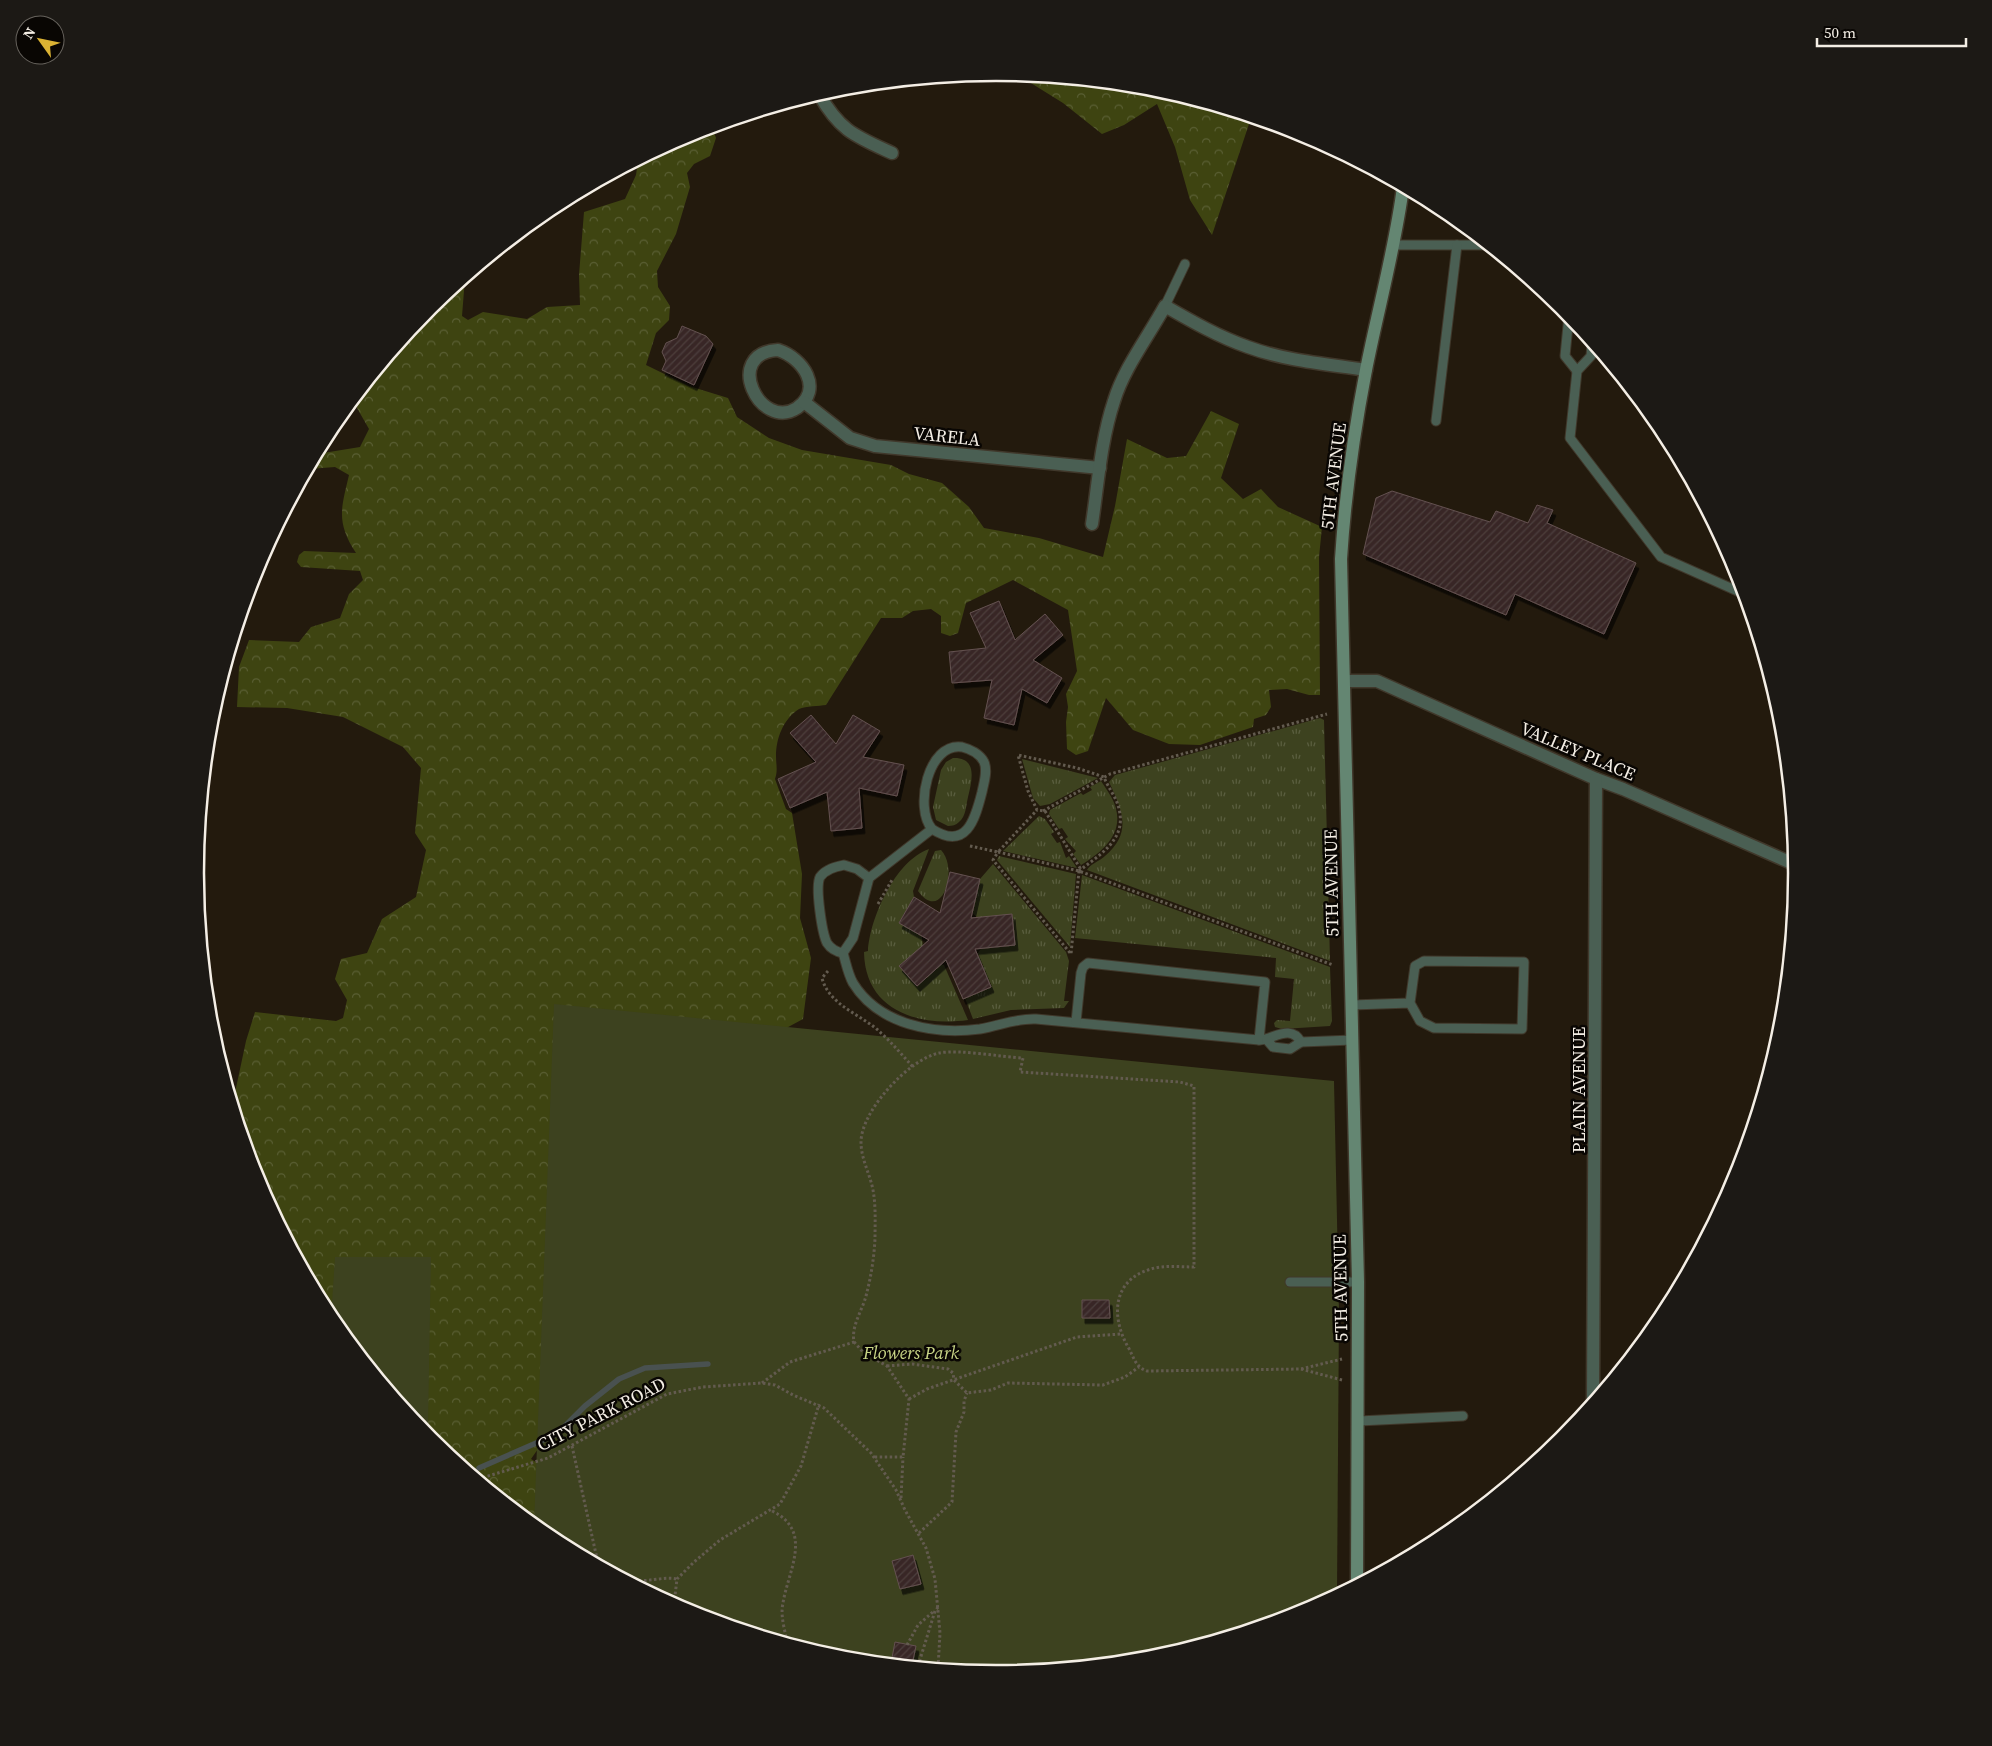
<svg xmlns="http://www.w3.org/2000/svg" width="1992" height="1746" font-family="'Source Serif 4',serif">
<defs>
<pattern id="grass-tufts" width="24" height="20" patternUnits="userSpaceOnUse" patternTransform="scale(1.25)"><rect width="24" height="20" fill="#3d421f"/><path d="M3 7l-1-3M5 7V3M7 7l1-3M15 17l-1-3M17 17v-4M19 17l1-3" fill="none" stroke="#5a5e3f"/></pattern>
<pattern id="forest-crowns" width="20" height="18" patternUnits="userSpaceOnUse" patternTransform="scale(1.25)"><rect width="20" height="18" fill="#3e4411"/><path d="M2 6a3 3 0 1 1 6 0M12 15a3 3 0 1 1 6 0" fill="none" stroke="#5a5f34"/></pattern>
<pattern id="building-hatch" width="6" height="6" patternUnits="userSpaceOnUse" patternTransform="scale(1.25)"><rect width="6" height="6" fill="#392827"/><path d="M-1 1l2-2M0 6l6-6M5 7l2-2" fill="none" stroke="#4c3d3c"/></pattern>
<filter id="shadow"><feDropShadow dx="3" dy="5.5" stdDeviation="0" flood-color="#0009"/></filter>
</defs>
<rect width="100%" height="100%" fill="#231a0d"/>
<!-- grass -->
<g fill="url(#grass-tufts)">
<path d="M1320 718 1324 720 1330 961 1087 870C1090 864 1100 861 1105 856 1133 832 1122 810 1109 782L1115 775Z"/>
<path d="M953 758C978 757 972 781 968 797 966 805 966 817 959 822 956 825 952 826 948 826L936 820 933 807 941 770 946 762Z"/>
<polygon points="1022,759 1098,778 1050,804 1040,806 1033,798"/>
<path d="M1101 781C1106 789 1114 799 1116 809 1123 835 1101 853 1081 865L1073 854 1076 851 1065 839 1068 837 1062 828 1059 829 1049 814 1050 810 1081 793 1083 795 1092 790 1090 787Z"/>
<polygon points="1039,816 1045,819 1054,832 1051,834 1057,843 1060,842 1066,858 1069,856 1077,868 1003,851"/>
<path d="M929 849 913 891 914 897 899 923 921 932 923 946 899 966 917 986 940 964 944 965 968 1020C917 1027 865 1010 864 952L868 951C870 918 895 861 929 849Z"/>
<path d="M941 850C959 869 942 924 918 891L935 851Z"/>
<polygon points="999,856 1076,874 1070,947 997,860"/>
<polygon points="993,864 1066,952 1069,961 1064,1001 1069,1001 1064,1008 1011,1010 973,1019 965,998 991,987 982,966 975,958 983,945 992,944 993,948 1015,945 1012,914 980,921 970,910 975,901 980,879"/>
<polygon points="1082,875 1330,967 1332,1021 1330,1026 1282,1029 1275,1027 1274,1023 1277,1020 1290,1021 1294,979 1275,977 1276,958 1075,938"/>
</g>
<!-- forest -->
<g fill="url(#forest-crowns)">
<polygon points="1018,75 1152,88 1251,118 1212,235 1190,200 1175,147 1157,104 1124,125 1102,134 1063,103"/>
<path d="M712 127 716 138 710 156 694 164 687 173 690 187 676 234 657 271 658 287 670 306 669 320 656 333 646 365 689 386 728 398 737 417 769 438 802 450 891 465 909 474 942 483 969 507 984 528 1039 538 1103 557 1115 506 1127 439 1167 458 1186 456 1211 411 1239 424 1221 478 1243 499 1261 489 1278 507 1322 527 1319 557 1320 695H1309L1287 689 1269 690 1271 707 1266 715 1254 719 1253 727 1200 745 1169 744 1133 730 1106 698 1088 751 1076 755 1067 749 1066 722 1068 707 1066 694 1077 671 1068 610 1013 580 966 603 958 633 950 636 941 633V616L931 609 913 611 902 618H881L826 705C819 706 806 706 799 709 783 719 776 739 776 756 776 765 778 770 775 779L786 809 792 813 802 874 800 918 811 958 803 1019 766 1039 547 1436 531 1459 840 1658 689 1612 551 1538 430 1439 330 1317 256 1179 233 1102 246 1041 255 1012 336 1021 343 1018 347 1000 335 979 341 959 367 953 382 919 416 897 426 850 415 833 421 768 403 747 343 717 287 708 237 707 239 667 249 640 299 642 311 627 340 618 349 594 363 580 360 571 301 567 297 562 299 555 304 551 356 553C336 522 341 509 349 475L335 467 309 469 317 454 360 447 369 429 357 408 356 397 407 335H412C414 314 449 291 465 278L462 316 468 320 483 312 527 319 547 307 580 305 579 275 584 212 625 199 636 175 638 161 690 133Z"/>
</g>
<!-- park -->
<g fill="#3d421f">
<polygon points="554,1004 1334,1081 1339,1312 1337,1594 1302,1613 1152,1658 996,1673 840,1658 689,1612 551,1538 534,1524"/>
<polygon points="335,1257 431,1257 428,1426 419,1425 331,1318"/>
</g>
<g fill="none" stroke-linecap="round" stroke-linejoin="round">
<!-- stream -->
<polyline stroke="#495150" stroke-width="5.5" points="479,1468 557,1434 585,1406 619,1379 645,1368 708,1364"/>
</g>
<!-- building -->
<g fill="url(#building-hatch)" stroke="#645150" filter="url(#shadow)">
<polygon points="682,326 706,336 713,344 694,385 662,370 666,361 662,352 666,343 677,338"/>
<polygon points="1392,491 1490,522 1496,511 1528,523 1537,505 1553,510 1547,523 1636,563 1604,634 1515,594 1506,615 1363,554 1376,498"/>
<polygon points="999,601 1015,640 1045,614 1063,635 1033,660 1062,678 1047,703 1022,689 1014,725 984,718 992,680 952,683 949,652 986,648 970,613"/>
<polygon points="811,715 836,744 853,715 880,731 863,757 904,765 897,796 859,788 862,828 831,831 827,792 790,808 778,779 816,762 790,733"/>
<polygon points="950,872 980,879 971,918 1012,914 1015,945 975,949 991,987 963,999 946,960 917,986 899,966 929,940 899,923 914,897 940,913"/>
<polygon points="1082,1300 1109,1300 1110,1318 1082,1318"/>
<polygon points="913,1555 921,1584 900,1589 892,1561"/>
<polygon points="895,1642 916,1646 912,1665 891,1663"/>
</g>
<g fill="none" stroke-linecap="round" stroke-linejoin="round">
<!-- lane casing -->
<g stroke="#40382b" stroke-width="11">
<g id="lane">
<polyline points="1394,245 1486,245"/>
<polyline points="1165,306 1185,264"/>
<polyline points="1569,315 1565,356 1577,371"/>
<polyline points="1592,344 1591,356 1577,371 1570,438 1661,557 1744,594"/>
<polyline points="1436,421 1457,245"/>
<path d="M844 865 857 869 869 878 853 938 843 953C837 952 831 949 827 943 822 933 815 887 820 877 826 869 835 867 844 865Z"/>
<path d="M869 878 932 829C966 851 975 820 982 792 984 782 988 771 984 762 980 754 970 749 962 747 928 742 914 808 932 829"/>
<path d="M843 953C846 963 848 974 853 983 879 1025 934 1035 980 1029 999 1026 1016 1018 1036 1019L1259 1040C1273 1040 1290 1023 1301 1042"/>
<polyline points="1352,1005 1410,1003 1415,966 1424,961 1524,962 1522,1029 1434,1028 1420,1021 1410,1003"/>
<polyline points="1076,1022 1081,973 1083,967 1088,963 1265,982 1259,1040"/>
<polyline points="1267,1040 1273,1047 1290,1049 1301,1042 1353,1040"/>
<polyline points="1290,1282 1358,1282"/>
<polyline points="1359,1421 1463,1416"/>
</g>
</g>
<!-- street casing -->
<g stroke="#40382b" stroke-width="15">
<g id="street">
<path d="M819 94C840 131 855 136 892 153"/>
<path d="M778 350C803 358 824 389 797 408 760 432 722 353 778 350Z"/>
<polyline points="804,402 850,438 875,446 1100,468"/>
<path d="M1092 524C1098 483 1101 440 1114 401 1124 368 1148 337 1165 306 1191 321 1219 337 1248 347 1286 361 1327 364 1366 370"/>
<polyline points="1345,681 1377,681 1596,779 1623,789 1796,865"/>
<polyline points="1593,1401 1596,779"/>
</g>
</g>
<!-- secondary casing -->
<g stroke="#40382b" stroke-width="15">
<path id="secondary" d="M1357 1583 1358 1282 1341 559C1345 496 1354 432 1366 370 1378 309 1395 249 1403 187"/>
</g>
<!-- path -->
<g stroke="#635b4f" stroke-width="3" stroke-dasharray="2.5 2.5" stroke-linecap="butt">
<polyline points="1043,811 1110,774 1327,714"/>
<polyline points="970,846 998,852 1037,810"/>
<path d="M1079 871C1099 855 1127 840 1119 809 1117 798 1108 788 1104 777L1077 768 1018 755 1028 791 1037 810 1045 811 1080 868 1079 871 1071 954 993 860 998 852 1079 871 1333 965"/>
<polyline points="878,904 892,880"/>
<path d="M828 971 822 978C829 1006 863 1015 881 1033 893 1044 903 1056 913 1067"/>
<polyline points="854,1342 863,1352 887,1366 909,1399 903,1457 874,1457"/>
<polyline points="887,1366 912,1364 948,1369 953,1373 954,1380 967,1393 991,1390 1008,1383 1103,1385 1125,1377 1139,1367"/>
<polyline points="1301,1369 1342,1380"/>
<path d="M762 1383 790 1362 854 1342C851 1326 862 1311 866 1296 871 1277 874 1258 875 1239 875 1224 876 1206 873 1190 870 1174 861 1159 861 1142 861 1111 909 1059 939 1053 959 1049 1001 1057 1023 1058L1020 1072 1180 1082 1194 1086V1267C1180 1267 1164 1265 1151 1269 1112 1280 1111 1317 1128 1347 1134 1357 1135 1367 1147 1371L1301 1369 1342 1359"/>
<polyline points="909,1399 927,1389 1077,1337 1121,1334"/>
<polyline points="572,1446 598,1563"/>
<polyline points="478,1479 548,1458 667,1394 703,1387 762,1383 775,1385 793,1395 824,1408 871,1453 896,1490 905,1510 926,1548 935,1579 940,1633 938,1668"/>
<polyline points="901,1498 903,1457"/>
<path d="M772 1511C814 1531 788 1571 783 1603 780 1616 785 1630 787 1642"/>
<polyline points="919,1533 952,1502 956,1432 964,1412 964,1401 967,1393"/>
<path d="M629 1580C648 1583 661 1576 677 1579"/>
<polyline points="674,1604 677,1579 694,1562 720,1540 780,1504 801,1466 819,1404"/>
<polyline points="907,1645 918,1625 934,1611"/>
<polyline points="918,1666 935,1611 939,1606"/>
</g>
<!-- lane -->
<use href="#lane" stroke="#4a5f53" stroke-width="9"/>
<!-- street -->
<use href="#street" stroke="#4a5f53" stroke-width="12"/>
<!-- secondary -->
<use href="#secondary" stroke="#648672" stroke-width="12"/>
</g>
<g text-anchor="middle" dominant-baseline="central" stroke-width="5" stroke-linejoin="round" paint-order="stroke">
<!-- street labels -->
<g font-size="18" fill="#f4eee5" stroke="#090603">
<text transform="translate(947 436) rotate(6)">VARELA</text>
<text transform="translate(1333 476) rotate(-83)">5TH AVENUE</text>
<text transform="translate(1578 751) rotate(23)">VALLEY PLACE</text>
<text transform="translate(1331 883) rotate(-91)">5TH AVENUE</text>
<text transform="translate(1578 1090) rotate(-90)">PLAIN AVENUE</text>
<text transform="translate(1340 1288) rotate(-91)">5TH AVENUE</text>
<text transform="translate(601 1414) rotate(-27)">CITY PARK ROAD</text>
</g>
<!-- park labels -->
<g font-size="18" font-style="italic" fill="#c8d486" stroke="#090603">
<text x="911" y="1352">Flowers Park</text>
</g>
</g>
<!-- crop -->
<path d="M0 0H1992V1746H0ZM204 873a792 792 0 1 1 1584 0a792 792 0 1 1-1584 0Z" fill="#1c1915" fill-rule="evenodd"/>
<path fill="none" stroke="#f4eee5" stroke-width="2.5" d="M204 873a792 792 0 1 1 1584 0a792 792 0 1 1-1584 0Z"/>
<!-- north arrow -->
<g transform="translate(40 40) rotate(303)"><circle r="24" fill="#090603" stroke="#67635d"/>
<path d="M0-4L9 19L0 12L-9 19Z" fill="#dbb233"/>
<text y="-8" font-size="14" font-weight="bold" text-anchor="middle" fill="#f4eee5">N</text>
</g>
<!-- scale -->
<path d="M1817 38v8h149v-8" fill="none" stroke="#f4eee5" stroke-width="2.5"/>
<text x="1824" y="38" font-size="15" fill="#f4eee5" stroke="#090603" stroke-width="4" paint-order="stroke">50 m</text>
</svg>
